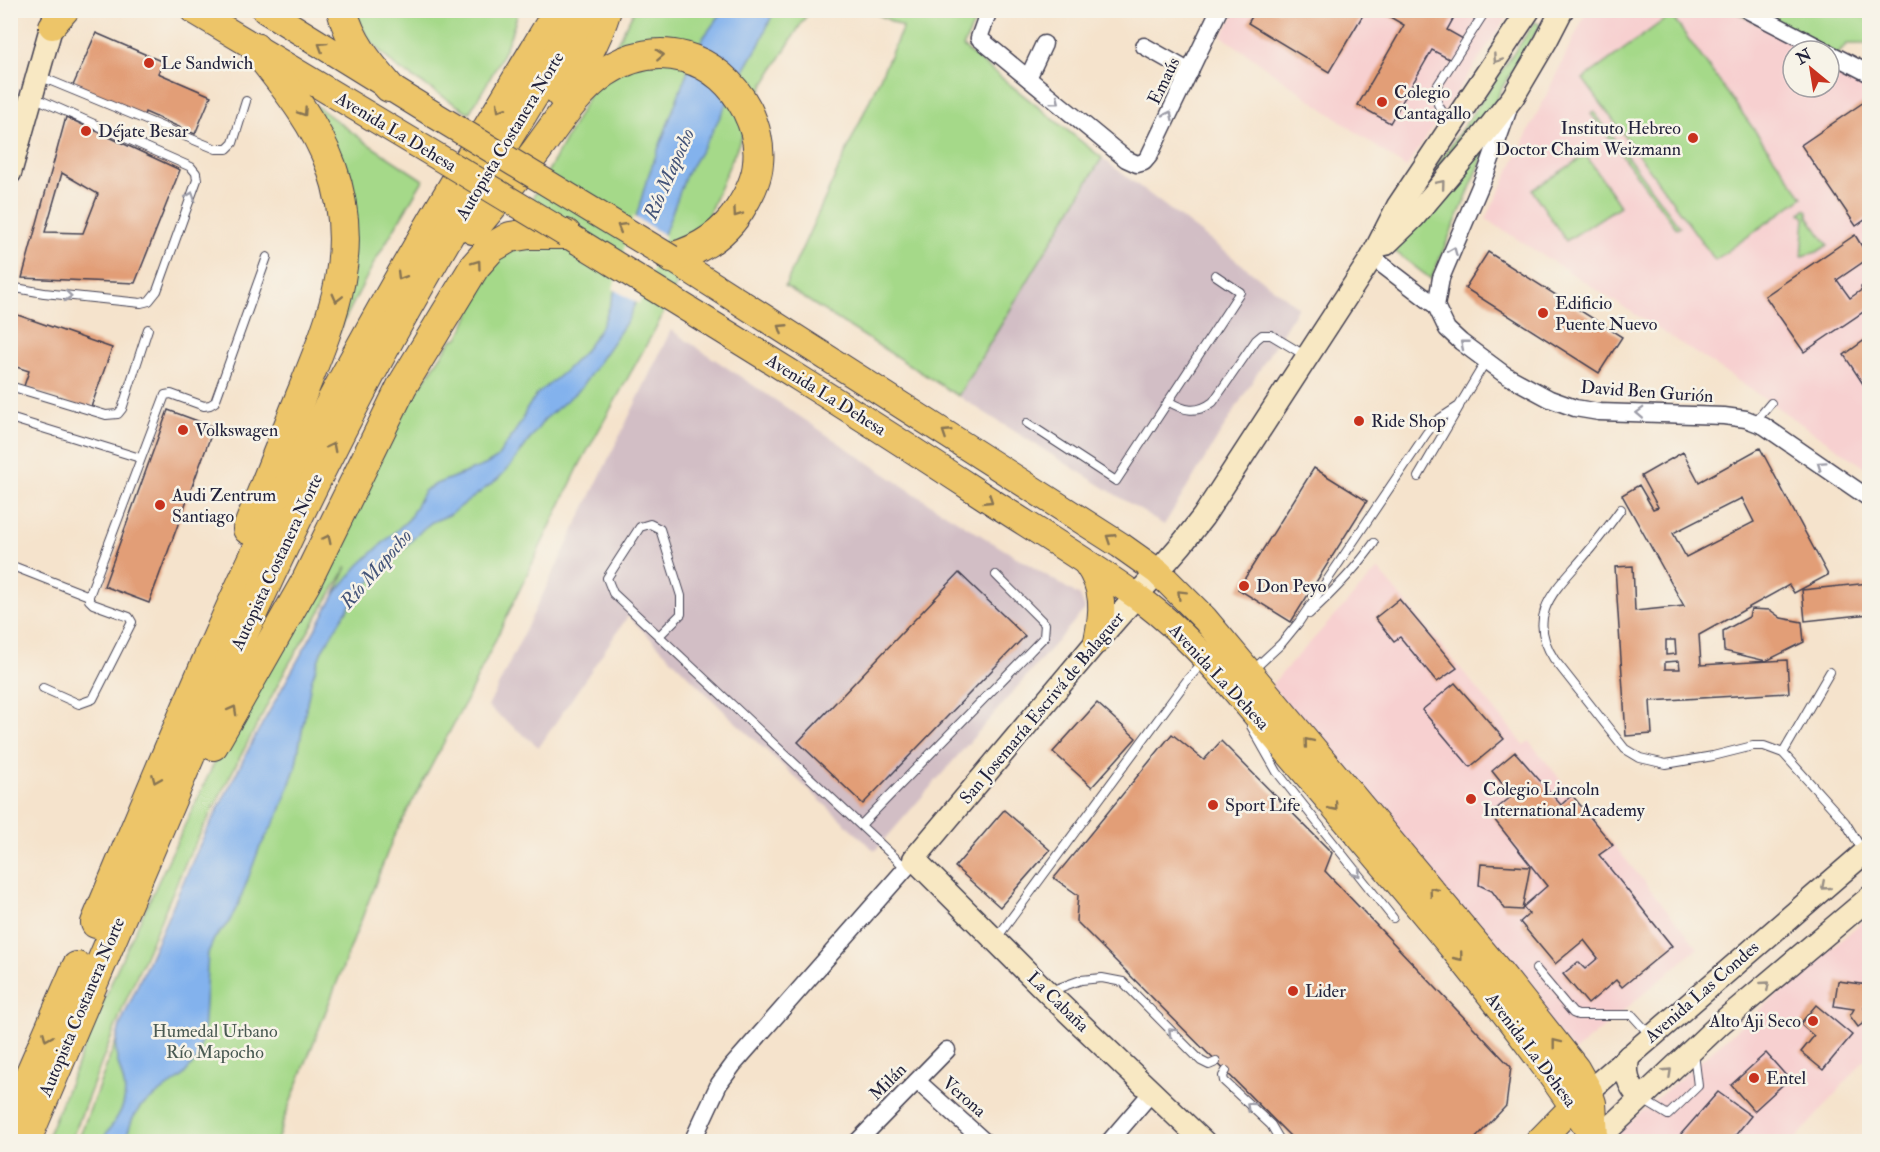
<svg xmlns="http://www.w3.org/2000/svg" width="1880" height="1152" font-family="'IM FELL Double Pica',serif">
<rect width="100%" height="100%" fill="#f7f3e8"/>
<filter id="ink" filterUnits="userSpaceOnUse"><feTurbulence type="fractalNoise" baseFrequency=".0167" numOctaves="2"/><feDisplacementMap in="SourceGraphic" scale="12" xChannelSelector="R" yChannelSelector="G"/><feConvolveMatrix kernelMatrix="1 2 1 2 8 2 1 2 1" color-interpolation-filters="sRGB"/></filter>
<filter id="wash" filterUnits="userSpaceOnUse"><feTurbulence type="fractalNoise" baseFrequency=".008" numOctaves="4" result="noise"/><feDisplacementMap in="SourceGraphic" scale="24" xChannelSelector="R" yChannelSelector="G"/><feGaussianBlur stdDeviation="1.35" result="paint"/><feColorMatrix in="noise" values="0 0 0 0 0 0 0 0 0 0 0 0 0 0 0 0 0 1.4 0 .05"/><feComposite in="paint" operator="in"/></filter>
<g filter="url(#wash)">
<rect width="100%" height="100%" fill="#f5e3cc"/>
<!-- built -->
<g fill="#f7d0d0">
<polygon points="1236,11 1511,11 1406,168 1222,36"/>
<polygon points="1587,11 1734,11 1812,51 1793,51 1793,87 1829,87 1829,60 1869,82 1869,470 1716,366 1486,219"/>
<polygon points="1378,569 1524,745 1529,741 1698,948 1574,1052 1271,685"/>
<polygon points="1869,916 1869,1055 1794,1141 1606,1142"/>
</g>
<!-- industrial -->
<g fill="#d2bec5">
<polygon points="1102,158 1298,307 1164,525 958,396"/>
<polygon points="671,330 930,504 1080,596 1085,609 875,851 730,717 628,616 539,747 488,707"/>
</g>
<!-- green -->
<g fill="#a5d989" stroke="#647e62" stroke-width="1.5">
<path d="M354 11H518C510 47 489 81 469 113L396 67 368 39Z"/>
<polygon points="634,11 809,11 764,84 695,246 659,322 580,464 468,697 393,838 284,1119 277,1141 78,1141 132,999 330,605 347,567 287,667 187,859 124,1005 71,1141 45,1142 117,969 218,755 399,417 452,340 458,338 497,259 555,159"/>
<polygon points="871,11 980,11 963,47 1102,158 958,396 785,286 903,27"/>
<polygon points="1734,11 1869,11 1869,44 1847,44 1832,61"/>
<polygon points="1671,15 1803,197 1715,260 1583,79"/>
<polygon points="1535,22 1539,24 1540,26 1500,91 1497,99 1452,155 1432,173"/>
<polygon points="307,99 368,144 423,180 374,263 332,344 344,267"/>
<polygon points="1594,112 1680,227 1677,229 1591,114"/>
<polygon points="1491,139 1431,279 1393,250"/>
<polygon points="1586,155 1620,206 1566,241 1532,190"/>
<polygon points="1805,209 1808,211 1808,217 1828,245 1817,252 1802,256 1805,218 1801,213"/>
</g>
<!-- water -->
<path fill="#83b2ed" stroke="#526a94" stroke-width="1.5" d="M723 11H774L759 45 742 74 710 136 686 175 662 240 628 320 581 388 544 420 512 464 498 479 449 515 432 522 423 529 365 587 349 607 322 650 311 682 295 769 279 814 259 849 239 903 229 922 214 939 208 953 203 1035 197 1059 182 1077 140 1107 132 1120 125 1141 101 1142C108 1130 119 1118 123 1105 129 1085 118 1071 116 1053 115 1044 118 1034 120 1025L201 842 256 735 336 592 359 565 409 519 424 491 436 484 485 465 497 458 522 421 526 410 537 394 564 372 582 354 598 332 605 319 617 285 646 182 692 59 703 38Z"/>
<!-- pier -->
<polygon fill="#f5e3cc" points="633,216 666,236 639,304 613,289"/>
<g id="blocks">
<!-- building -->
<g fill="#e29e77" fill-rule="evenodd">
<polygon points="1256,10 1366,10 1329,72 1248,23"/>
<polygon points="1378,10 1410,10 1414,13 1415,10 1458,10 1447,30 1465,40 1453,61 1432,50 1390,123 1358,105 1404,25"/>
<polygon points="96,33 163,62 158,73 211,96 195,134 145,112 143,118 72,88"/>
<polygon points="1867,100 1869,103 1869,217 1856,226 1801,145"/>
<path d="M66 117 180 170 135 283 22 278ZM62 173 98 194 83 233 45 232Z"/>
<polygon points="1855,235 1869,258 1837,280 1850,298 1863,289 1861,287 1869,281 1869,308 1804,352 1765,296"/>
<polygon points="1488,252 1622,337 1599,373 1465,288"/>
<polygon points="12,313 112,348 90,410 24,386 29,371 10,365 10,319"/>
<polygon points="1869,337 1869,393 1844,355"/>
<polygon points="168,410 214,427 149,603 104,586"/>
<path d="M1760 448 1828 575 1794 593 1789 585 1699 635 1701 665 1787 660 1789 693 1650 701 1652 734 1626 736 1615 567 1633 566 1635 611 1684 606 1622 495 1639 485 1653 509 1658 507 1641 476 1683 452 1699 482ZM1742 498 1754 522 1686 557 1673 533ZM1666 640H1675L1676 654 1666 655ZM1679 661 1680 669H1665V662Z"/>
<polygon points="1314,468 1367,501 1291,622 1238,589"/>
<polygon points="959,573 1025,636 863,804 798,742"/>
<polygon points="1869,583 1869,614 1805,621 1802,590"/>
<polygon points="1399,599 1457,668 1437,682 1400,637 1394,641 1375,618"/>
<polygon points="1751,609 1770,610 1781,618 1802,622 1804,642 1766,661 1724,651 1723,631 1749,617"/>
<polygon points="1455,683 1504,739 1470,767 1422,710"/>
<polygon points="1097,703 1136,738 1092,787 1053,752"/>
<polygon points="1172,734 1204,760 1221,741 1332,853 1325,871 1511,1067 1506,1106 1472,1142 1296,1142 1076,921 1078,895 1054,878"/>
<polygon points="1515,752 1561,805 1572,795 1613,845 1599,855 1672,946 1622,987 1616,980 1588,1004 1563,974 1578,962 1585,969 1598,958 1584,940 1555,964 1520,922 1529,914 1523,907 1547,886 1490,814 1512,796 1492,771"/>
<polygon points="1004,810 1050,850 1000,907 955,867"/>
<polygon points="1481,864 1530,867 1522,910 1505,909 1492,891 1479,885"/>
<polygon points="1838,981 1868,985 1869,1005 1864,1008 1869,1016 1869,1019 1858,1027 1850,1016 1854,1009 1834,1006"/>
<polygon points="1816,1005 1852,1035 1823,1070 1801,1052 1814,1036 1800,1024"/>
<polygon points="1766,1053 1789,1079 1754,1111 1731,1085"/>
<polygon points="1718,1092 1751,1116 1730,1142 1674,1142"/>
</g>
</g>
</g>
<g filter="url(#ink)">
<use href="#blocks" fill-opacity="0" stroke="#423f51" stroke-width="1.5"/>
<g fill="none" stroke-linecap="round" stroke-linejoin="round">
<!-- lane casing -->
<g stroke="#423f51" stroke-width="10">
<g id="lane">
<polyline points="1507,10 1524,13"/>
<polyline points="39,76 216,149 227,149 233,143 246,101"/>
<path d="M1451 123C1441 110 1435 105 1436 88L1486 10"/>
<polyline points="10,287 44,293 141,303 149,301 157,291 197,180 196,173 191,167 33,97"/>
<polyline points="10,386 106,415 118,414 122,409 148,329"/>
<path d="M1168 401C1184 411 1197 414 1213 402L1256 340 1262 335H1271L1306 356"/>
<polyline points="10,418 140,458"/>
<polyline points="1755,422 1771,403"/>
<polyline points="1027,423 1116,481 1240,292 1215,275"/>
<polyline points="1418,477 1459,407"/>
<path d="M1621 509C1610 524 1598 540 1586 554 1558 588 1524 613 1554 659L1625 749 1640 758 1666 764 1713 756 1753 746H1764L1783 753 1845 822 1863 851"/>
<polyline points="10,565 89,596"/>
<path d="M1309 614C1333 592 1355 570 1374 543"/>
<polyline points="659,636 681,614 681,596 660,529 650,524 640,527 607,578 613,593 906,868"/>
<polyline points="1253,670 1281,644 1299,622 1426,434 1436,421 1459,406 1486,361"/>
<polyline points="43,688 79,704 93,699 132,622 129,617 93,604 89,600 89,596 165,395 171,394 204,406 210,405 215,402 267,257"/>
<polyline points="1251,726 1277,772 1393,918"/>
<polyline points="1783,753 1830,672"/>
<polyline points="861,825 1044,637 1045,624 996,575"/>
<polyline points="996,939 1188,679 1204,661"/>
<polyline points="1536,969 1573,1013 1578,1015 1632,1015 1651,1036"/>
<polyline points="1050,991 1081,980 1102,978 1123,982 1201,1061 1209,1065 1216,1062"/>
<polyline points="1226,1071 1223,1076 1224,1081 1271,1125 1281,1142"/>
<polyline points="1643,1100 1668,1115 1698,1086 1694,1053"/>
</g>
</g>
<!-- street casing -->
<g stroke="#423f51" stroke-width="19">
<g id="street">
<polyline points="989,10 979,38 1126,159 1137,164 1144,162 1149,156 1219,10"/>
<polyline points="1747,10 1826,51"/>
<polyline points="1144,46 1190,72"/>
<polyline points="1829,53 1870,74"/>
<polyline points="1028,78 1044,44"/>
<polyline points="1372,257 1436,306 1447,329 1461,342 1504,374 1550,399 1575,408 1599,412 1724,416 1746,419 1764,426 1870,499"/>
<polyline points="1436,306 1441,278 1487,170 1508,111"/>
<polyline points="917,1081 985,1142"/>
<polyline points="692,1142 719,1084 733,1065 914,859"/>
<polyline points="857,1142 947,1050"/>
<polyline points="1109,1142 1152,1092"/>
</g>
</g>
<!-- secondary casing -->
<g stroke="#423f51" stroke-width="25">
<g id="secondary">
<polyline points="10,173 56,10"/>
<polyline points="1386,244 1414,217 1480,139 1513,97 1546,41 1562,10"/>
<path d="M1629 1056C1624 1073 1628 1085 1640 1098"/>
<polyline points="1589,1091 1870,848"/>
<polyline points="1204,1142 1047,992 914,859 1097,641 1181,545 1203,517 1372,257 1398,206 1529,10"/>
<polyline points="1595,1142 1721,1023 1870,897"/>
</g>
</g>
<!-- primary casing -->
<g stroke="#423f51" stroke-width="28">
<g id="primary">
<polyline points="193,10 415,143"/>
<polyline points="265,10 433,114"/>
<polyline points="52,26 66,10"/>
<path d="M566 234C704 319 842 403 977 492 1029 526 1084 559 1136 596 1171 621 1202 653 1231 686 1306 774 1381 861 1454 950 1504 1011 1553 1074 1595 1141"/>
<polyline points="671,258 1120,545 1158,572 1205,619 1496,967 1576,1068 1589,1091 1593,1103 1595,1137"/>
<path d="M1087 564C1105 590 1103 611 1097 641"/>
<polyline points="1538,1142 1584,1095"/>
</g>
</g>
<!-- highway casing -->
<g stroke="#423f51" stroke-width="32">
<g id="highway">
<path d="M342 10C350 42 369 64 389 87"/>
<path d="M562 95C580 68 596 42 606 10"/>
<path d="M473 229C491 207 510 185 528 162 552 132 572 94 605 72 657 37 718 55 747 110 755 126 760 146 758 163 757 180 749 195 740 209 724 235 699 250 671 258"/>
<path d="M248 529C265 485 283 441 300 398 332 319 362 252 331 166 315 122 284 85 255 48"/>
<polyline points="213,745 306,582 402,386 475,266 491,248 510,237 529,234 566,234"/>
<path d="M96 923C164 761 230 599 310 443 386 295 473 153 559 10"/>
<polyline points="10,1121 77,967"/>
<path d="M25 1142 225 673C272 568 322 464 376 363 441 242 515 127 585 10"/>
</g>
</g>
<!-- lane -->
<use href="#lane" stroke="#fff" stroke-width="8"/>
<!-- street -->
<use href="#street" stroke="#fff" stroke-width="16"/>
<!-- secondary -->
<use href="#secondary" stroke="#f8e8c3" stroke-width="22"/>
<!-- primary -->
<use href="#primary" stroke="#edc569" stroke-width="26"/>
<!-- highway -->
<use href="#highway" stroke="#edc569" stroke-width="30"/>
<!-- primary-bridge casing -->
<g stroke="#423f51" stroke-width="28" stroke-linecap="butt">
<g id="primary-bridge">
<polyline points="433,114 671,258"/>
<polyline points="415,143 566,234"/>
</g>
</g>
<!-- primary-bridge -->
<use href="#primary-bridge" stroke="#edc569" stroke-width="26"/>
</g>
<!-- one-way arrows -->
<defs><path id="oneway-chevron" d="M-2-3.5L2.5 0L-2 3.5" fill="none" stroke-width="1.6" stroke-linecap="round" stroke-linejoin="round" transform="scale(1.5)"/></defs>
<g stroke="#887452">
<use href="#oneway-chevron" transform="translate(322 46) rotate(-148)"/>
<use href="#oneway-chevron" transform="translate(660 55) rotate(-3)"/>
<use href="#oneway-chevron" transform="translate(500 108) rotate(121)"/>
<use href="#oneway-chevron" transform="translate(303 112) rotate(56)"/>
<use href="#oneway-chevron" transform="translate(737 213) rotate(125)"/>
<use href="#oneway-chevron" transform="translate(621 227) rotate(-149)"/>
<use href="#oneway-chevron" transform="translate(477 264) rotate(-54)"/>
<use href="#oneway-chevron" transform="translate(401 276) rotate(121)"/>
<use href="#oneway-chevron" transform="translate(337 298) rotate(104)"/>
<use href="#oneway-chevron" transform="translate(782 328) rotate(-147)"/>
<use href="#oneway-chevron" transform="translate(946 433) rotate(-147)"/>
<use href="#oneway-chevron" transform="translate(332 447) rotate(-63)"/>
<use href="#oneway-chevron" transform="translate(989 500) rotate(33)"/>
<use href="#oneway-chevron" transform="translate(1110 538) rotate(-147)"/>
<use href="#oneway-chevron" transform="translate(327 539) rotate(-64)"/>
<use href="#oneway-chevron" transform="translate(1181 594) rotate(-135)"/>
<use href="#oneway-chevron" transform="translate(233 710) rotate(-61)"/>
<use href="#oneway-chevron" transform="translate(1308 742) rotate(-130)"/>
<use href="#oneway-chevron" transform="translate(156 779) rotate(113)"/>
<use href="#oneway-chevron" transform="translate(1334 807) rotate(50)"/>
<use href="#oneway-chevron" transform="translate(1433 891) rotate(-130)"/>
<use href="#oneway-chevron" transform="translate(1459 957) rotate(51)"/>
<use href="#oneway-chevron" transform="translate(47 1037) rotate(113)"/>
<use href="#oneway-chevron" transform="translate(1556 1043) rotate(-128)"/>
</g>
<g stroke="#988f86">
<use href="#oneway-chevron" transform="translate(1497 59) rotate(124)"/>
<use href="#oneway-chevron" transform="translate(1441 184) rotate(-50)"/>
<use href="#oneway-chevron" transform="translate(1825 886) rotate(139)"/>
<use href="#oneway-chevron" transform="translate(1766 985) rotate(-41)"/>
<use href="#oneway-chevron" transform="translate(1668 1072) rotate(-43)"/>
</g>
<g stroke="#9c9ca7">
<use href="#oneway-chevron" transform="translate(1056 101) rotate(39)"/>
<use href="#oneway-chevron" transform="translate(1169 115) rotate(-64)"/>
<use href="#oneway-chevron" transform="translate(191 196) rotate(-70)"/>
<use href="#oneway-chevron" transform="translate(1453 251) rotate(-67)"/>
<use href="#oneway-chevron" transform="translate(68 296) rotate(6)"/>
<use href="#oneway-chevron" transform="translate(1464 344) rotate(-141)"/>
<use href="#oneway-chevron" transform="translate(1640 413) rotate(-178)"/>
<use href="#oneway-chevron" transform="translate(1821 465) rotate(-145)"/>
<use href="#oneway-chevron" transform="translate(1357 873) rotate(52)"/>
<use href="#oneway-chevron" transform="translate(1172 1032) rotate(-135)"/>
<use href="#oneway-chevron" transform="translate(1250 1106) rotate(-138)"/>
</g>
</g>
<!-- markers -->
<g fill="#c8321e" stroke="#f7f3e8" stroke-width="2">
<circle cx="149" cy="63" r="6"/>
<circle cx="1382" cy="102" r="6"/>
<circle cx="86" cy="131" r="6"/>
<circle cx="1693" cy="138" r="6"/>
<circle cx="1543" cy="313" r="6"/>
<circle cx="1359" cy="421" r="6"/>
<circle cx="183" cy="430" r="6"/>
<circle cx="160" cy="505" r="6"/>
<circle cx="1244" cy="586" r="6"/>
<circle cx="1471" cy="799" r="6"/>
<circle cx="1213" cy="805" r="6"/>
<circle cx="1293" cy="991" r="6"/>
<circle cx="1813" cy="1021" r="6"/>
<circle cx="1754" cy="1078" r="6"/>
</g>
<g text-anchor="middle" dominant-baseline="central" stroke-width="5" stroke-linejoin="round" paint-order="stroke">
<!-- poi labels -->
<g font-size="18" fill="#22223b" stroke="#f7f3e8" text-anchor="start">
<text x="161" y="63">Le Sandwich</text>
<text x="1394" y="92">Colegio<tspan x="1394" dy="21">Cantagallo</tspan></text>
<text x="1681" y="128" text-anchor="end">Instituto Hebreo<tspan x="1681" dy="21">Doctor Chaim Weizmann</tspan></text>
<text x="98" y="131">Déjate Besar</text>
<text x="1555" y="303">Edificio<tspan x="1555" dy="21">Puente Nuevo</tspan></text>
<text x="1371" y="421">Ride Shop</text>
<text x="195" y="430">Volkswagen</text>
<text x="172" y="495">Audi Zentrum<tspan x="172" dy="21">Santiago</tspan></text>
<text x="1256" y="586">Don Peyo</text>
<text x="1483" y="789">Colegio Lincoln<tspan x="1483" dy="21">International Academy</tspan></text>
<text x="1225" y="805">Sport Life</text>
<text x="1305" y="991">Lider</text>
<text x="1801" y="1021" text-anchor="end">Alto Aji Seco</text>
<text x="1766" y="1078">Entel</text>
</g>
<!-- street labels -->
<g font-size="18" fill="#22223b" stroke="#f7f3e8">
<text transform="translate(1164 81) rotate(-64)">Emaús</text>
<text transform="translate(396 132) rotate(31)">Avenida La Dehesa</text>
<text transform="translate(510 136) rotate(-59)">Autopista Costanera Norte</text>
<text transform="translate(1647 392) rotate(4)">David Ben Gurión</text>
<text transform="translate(826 395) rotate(32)">Avenida La Dehesa</text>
<text transform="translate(277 562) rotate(-65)">Autopista Costanera Norte</text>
<text transform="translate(1219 677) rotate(47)">Avenida La Dehesa</text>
<text transform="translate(1042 708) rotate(-50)">San Josemaría Escrivá de Balaguer</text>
<text transform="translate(1702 992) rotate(-41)">Avenida Las Condes</text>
<text transform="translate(1058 1002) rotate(44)">La Cabaña</text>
<text transform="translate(82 1007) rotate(-67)">Autopista Costanera Norte</text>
<text transform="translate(1531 1050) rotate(53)">Avenida La Dehesa</text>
<text transform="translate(888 1082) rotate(-45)">Milán</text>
<text transform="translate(964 1097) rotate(41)">Verona</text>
</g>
<!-- park labels -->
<g font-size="18" fill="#495952" stroke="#f7f3e8">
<text x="215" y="1031">Humedal Urbano<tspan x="215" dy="21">Río Mapocho</tspan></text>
</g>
<!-- water labels -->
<g font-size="20" font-style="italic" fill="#445479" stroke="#f7f3e8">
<text transform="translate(669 174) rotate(-66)">Río Mapocho</text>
<text transform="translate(376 569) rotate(-49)">Río Mapocho</text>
</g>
</g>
<!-- margin -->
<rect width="1880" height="1152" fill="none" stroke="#f7f3e8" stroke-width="36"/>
<!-- north arrow -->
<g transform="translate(1811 69) rotate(330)"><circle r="28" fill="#f7f3e8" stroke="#a29fa3" stroke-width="1.5"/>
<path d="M0-4.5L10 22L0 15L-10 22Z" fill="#c8321e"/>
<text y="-9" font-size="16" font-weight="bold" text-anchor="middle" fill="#22223b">N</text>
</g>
</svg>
